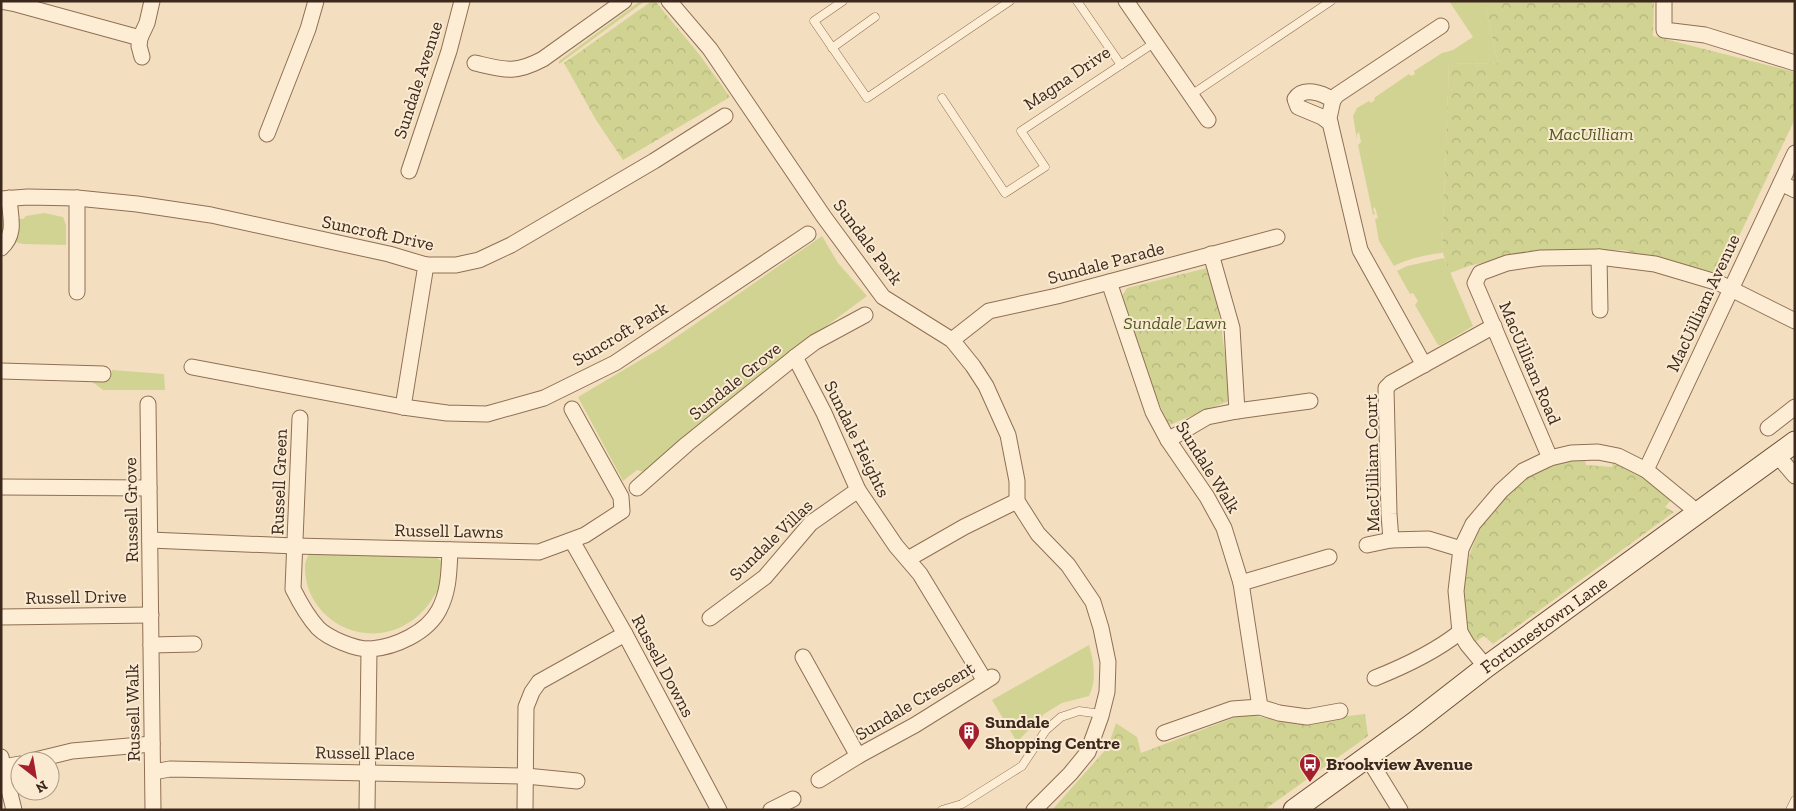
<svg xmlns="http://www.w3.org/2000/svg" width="1796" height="811" font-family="'Zilla Slab',serif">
<defs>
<pattern id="park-crowns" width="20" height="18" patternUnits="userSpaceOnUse" patternTransform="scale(1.25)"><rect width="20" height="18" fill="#d1d392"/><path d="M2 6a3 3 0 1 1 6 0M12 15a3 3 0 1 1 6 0" fill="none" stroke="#b4b57d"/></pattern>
</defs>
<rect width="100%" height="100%" fill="#f3dfc0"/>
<!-- grass -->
<g fill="#d1d392">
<polygon points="640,1 645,1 559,64 559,61"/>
<path d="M1449 1H1484L1498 63 1449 64 1442 253C1425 255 1410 258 1394 266L1379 241 1375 219 1378 218 1375 207 1373 209 1375 214 1373 215 1358 145 1361 142 1359 132 1357 134V140L1353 116 1357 108 1369 101 1371 103 1375 100 1374 98 1409 74 1411 76 1415 74 1414 71 1442 53 1453 50 1473 37Z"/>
<polygon points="44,213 63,217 66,225 66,245 23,244 1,239 1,218 23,219 26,216"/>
<polygon points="822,236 838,263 867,296 775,364 644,472 637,470 623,481 578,397 659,349"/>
<polygon points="1444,258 1473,326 1441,345 1438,345 1415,305 1418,301 1413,293 1410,294 1397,271 1407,266"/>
<polygon points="112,370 164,374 165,390 103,390 91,381 111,378"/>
<path d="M310 552 432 554 441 561C441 570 441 580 439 588 437 592 433 597 431 601 417 622 392 636 366 633 332 630 304 601 305 566 305 562 308 556 310 552Z"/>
<path d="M1089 645C1094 662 1097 680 1089 696L1062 703 1044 714 1017 742 992 700Z"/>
</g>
<!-- park -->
<g fill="url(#park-crowns)">
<polygon points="652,1 655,1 699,54 730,97 623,160 596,120 564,63"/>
<polygon points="1484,1 1654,1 1653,36 1795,72 1795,119 1721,274 1623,250 1541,252 1472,265 1450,273 1442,251 1449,64 1498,63"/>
<polygon points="1207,268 1218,307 1231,394 1229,401 1169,425 1148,379 1120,299 1127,288"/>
<path d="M1585 458 1586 465 1612 467 1613 463 1630 469 1672 499 1665 507 1674 512 1493 644 1484 636 1474 643C1471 635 1466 626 1465 617 1457 564 1481 507 1527 478 1544 466 1565 462 1585 458Z"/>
<polygon points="1365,714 1368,736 1264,810 1052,810 1108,747 1116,723 1137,737 1141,753 1241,715 1256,716 1290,723"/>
</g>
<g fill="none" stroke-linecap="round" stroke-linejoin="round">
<!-- lane casing -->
<g stroke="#8f6f55" stroke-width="9">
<g id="lane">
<polyline points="843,1 814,21 867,98 1010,1"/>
<polyline points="1077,1 1121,65"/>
<polyline points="832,48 875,17"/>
<polyline points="1191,95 1331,1"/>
<polyline points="942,98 1005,193 1045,167 1021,131 1154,43"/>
<polyline points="942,810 962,804 1022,766 1046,730 1061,717 1079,711 1094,713 1101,716"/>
<polyline points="1790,810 1795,800"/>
</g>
</g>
<!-- street casing -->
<g stroke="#8f6f55" stroke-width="17">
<g id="street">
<polyline points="1,1 16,4 140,38"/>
<polyline points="669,1 710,49 824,217 883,297 952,340 973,366 986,386 1008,435 1017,481 1017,501 1038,534 1068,565 1093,602 1101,628 1108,662 1107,692 1101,716 1088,752 1070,774 1034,810"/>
<polyline points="1126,1 1208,120"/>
<polyline points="1664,1 1664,30 1705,35 1795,63"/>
<polyline points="142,57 139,46 140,38 147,23 152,1"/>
<path d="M475 63C505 70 515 74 543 59L624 1"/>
<path d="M1330 123 1322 117 1298 107 1295 99C1303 86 1322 93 1333 100"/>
<polyline points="267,134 308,29 316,1"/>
<polyline points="409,171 449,51 462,1"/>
<polyline points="1781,183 1795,190"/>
<polyline points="1,199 28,197 77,198 137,204 211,215 389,254 426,265 456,265 479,260 511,245 654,161 725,116"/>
<path d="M1 248C17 234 10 216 9 198"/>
<polyline points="1211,254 1232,328 1237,411"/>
<polyline points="1599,257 1600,310"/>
<polyline points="1109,282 1153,412 1168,440 1207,497 1224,528 1241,583 1260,707"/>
<polyline points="77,292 77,198"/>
<polyline points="952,340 989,311 1057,296 1277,237"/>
<polyline points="795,357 824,413 858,490 896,546 920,574 985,681"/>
<polyline points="1424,365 1360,250 1329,118 1333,100 1337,95 1441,26"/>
<polyline points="192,367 403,407 447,413 487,414 544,398 615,363 808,234"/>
<polyline points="1,371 103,374"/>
<polyline points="148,404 153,810"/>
<polyline points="403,407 426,265"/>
<path d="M300 418 293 589C300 603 307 616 318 628 328 638 356 650 371 649 395 647 427 633 439 610 449 591 449 572 450 550"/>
<polyline points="1768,428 1795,407"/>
<polyline points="1168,440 1207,417 1237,411 1310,401"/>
<polyline points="1777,455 1795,476"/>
<polyline points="1550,458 1475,283 1480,273 1507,263 1541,258 1599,257 1655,264 1719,283 1795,321"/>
<polyline points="1646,470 1795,153"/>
<polyline points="1,487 149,488"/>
<polyline points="637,488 687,444 795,357 815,342 865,315"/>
<polyline points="150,540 295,546 539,552 585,535 622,511 621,497 572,409"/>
<polyline points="1391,540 1389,514 1386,388 1391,383 1494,326"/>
<polyline points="572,541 625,634 719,810"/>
<polyline points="1367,545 1391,540 1428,539 1461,549"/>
<polyline points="908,559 964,527 1017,501"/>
<polyline points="1241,583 1329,557"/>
<polyline points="1,617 151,615"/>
<polyline points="710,618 765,577 811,523 858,490"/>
<polyline points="151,645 194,644"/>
<polyline points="803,657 858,756"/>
<polyline points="1486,667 1467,644 1460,632 1456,591 1461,549 1473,524 1501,491 1523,471 1550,458 1571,453 1598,452 1618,456 1646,470 1690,506 1695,515"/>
<path d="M1375 678C1405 666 1435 652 1460 632"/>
<polyline points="1164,733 1232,709 1260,707 1279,713 1307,717 1340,711"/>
<polyline points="1,757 14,810"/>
<polyline points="1368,758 1400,810"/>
<polyline points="31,761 72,751 152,744"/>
<polyline points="3,767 20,764"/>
<polyline points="153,772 170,769 526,776 577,781"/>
<polyline points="819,780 858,756 915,725 992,677"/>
<polyline points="367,810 369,649"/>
<polyline points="525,810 526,707 532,692 539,682 625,634"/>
<polyline points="771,810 793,799"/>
</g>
</g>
<!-- secondary casing -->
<g stroke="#704f39" stroke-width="23">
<g id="secondary">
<path id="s1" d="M1294 810 1414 723 1486 667 1795 442"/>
</g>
</g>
<!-- lane -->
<use href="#lane" stroke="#fdedd4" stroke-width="8"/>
<!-- street -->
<use href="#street" stroke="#fdedd4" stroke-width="15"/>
<!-- secondary -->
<use href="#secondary" stroke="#fdedd4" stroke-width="21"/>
</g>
<!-- icons -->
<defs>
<g id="building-pin" transform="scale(1.125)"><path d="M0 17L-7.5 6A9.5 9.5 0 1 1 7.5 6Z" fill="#a51e2c" stroke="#f9ead1"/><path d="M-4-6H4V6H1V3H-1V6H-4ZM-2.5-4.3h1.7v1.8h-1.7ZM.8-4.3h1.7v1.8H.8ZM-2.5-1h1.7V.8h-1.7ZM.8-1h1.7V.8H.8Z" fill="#fff"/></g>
<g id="bus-pin" transform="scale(1.125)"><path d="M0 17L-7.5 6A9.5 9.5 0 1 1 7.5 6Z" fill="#a51e2c" stroke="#f9ead1"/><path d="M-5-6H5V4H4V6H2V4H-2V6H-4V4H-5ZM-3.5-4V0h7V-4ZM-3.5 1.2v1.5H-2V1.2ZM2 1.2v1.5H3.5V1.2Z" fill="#fff"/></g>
</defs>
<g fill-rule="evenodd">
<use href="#building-pin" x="969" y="732"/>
<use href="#bus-pin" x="1310" y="764"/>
</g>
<g text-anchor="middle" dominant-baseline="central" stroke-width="4" stroke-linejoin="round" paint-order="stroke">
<!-- street labels -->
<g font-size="18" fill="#3c281c" stroke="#f9ead1">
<text transform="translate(1067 78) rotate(-34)">Magna Drive</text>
<text transform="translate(418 80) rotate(-72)">Sundale Avenue</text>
<text transform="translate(378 233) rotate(12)">Suncroft Drive</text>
<text transform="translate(868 242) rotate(53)">Sundale Park</text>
<text transform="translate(1106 263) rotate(-15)">Sundale Parade</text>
<text transform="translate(1703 303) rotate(-65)">MacUilliam Avenue</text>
<text transform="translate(620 334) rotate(-31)">Suncroft Park</text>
<text transform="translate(1530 363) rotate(67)">MacUilliam Road</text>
<text transform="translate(735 381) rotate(-39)">Sundale Grove</text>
<text transform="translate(857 439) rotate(64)">Sundale Heights</text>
<text transform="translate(1372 463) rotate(-91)">MacUilliam Court</text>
<text transform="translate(1208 467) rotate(58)">Sundale Walk</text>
<text transform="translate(279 482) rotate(-88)">Russell Green</text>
<text transform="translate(131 510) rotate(-91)">Russell Grove</text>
<text transform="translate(449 531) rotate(1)">Russell Lawns</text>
<text transform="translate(771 540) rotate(-44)">Sundale Villas</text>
<text transform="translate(76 597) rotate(-1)">Russell Drive</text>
<text stroke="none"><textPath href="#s1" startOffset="311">Fortunestown Lane</textPath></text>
<text transform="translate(663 666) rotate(62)">Russell Downs</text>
<text transform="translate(915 701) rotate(-31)">Sundale Crescent</text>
<text transform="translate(133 713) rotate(-91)">Russell Walk</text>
<text transform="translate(365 753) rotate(1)">Russell Place</text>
</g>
<!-- park labels -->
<g font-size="18" font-style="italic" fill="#525b20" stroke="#f9ead1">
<text x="1591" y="134">MacUilliam</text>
<text x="1175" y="323">Sundale Lawn</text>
</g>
<!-- poi labels -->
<g font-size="18" font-weight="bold" fill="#3c281c" stroke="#f9ead1" text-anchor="start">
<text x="985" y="722">Sundale<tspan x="985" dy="21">Shopping Centre</tspan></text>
<text x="1326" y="764">Brookview Avenue</text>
</g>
</g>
<!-- border -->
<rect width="1796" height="811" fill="none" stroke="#3c281c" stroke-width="5"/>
<!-- north arrow -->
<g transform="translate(35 776) rotate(149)"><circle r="24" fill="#f9ead1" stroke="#ad9c89"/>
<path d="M0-4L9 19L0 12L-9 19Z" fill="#a51e2c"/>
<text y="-8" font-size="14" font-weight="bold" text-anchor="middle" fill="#3c281c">N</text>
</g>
</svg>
